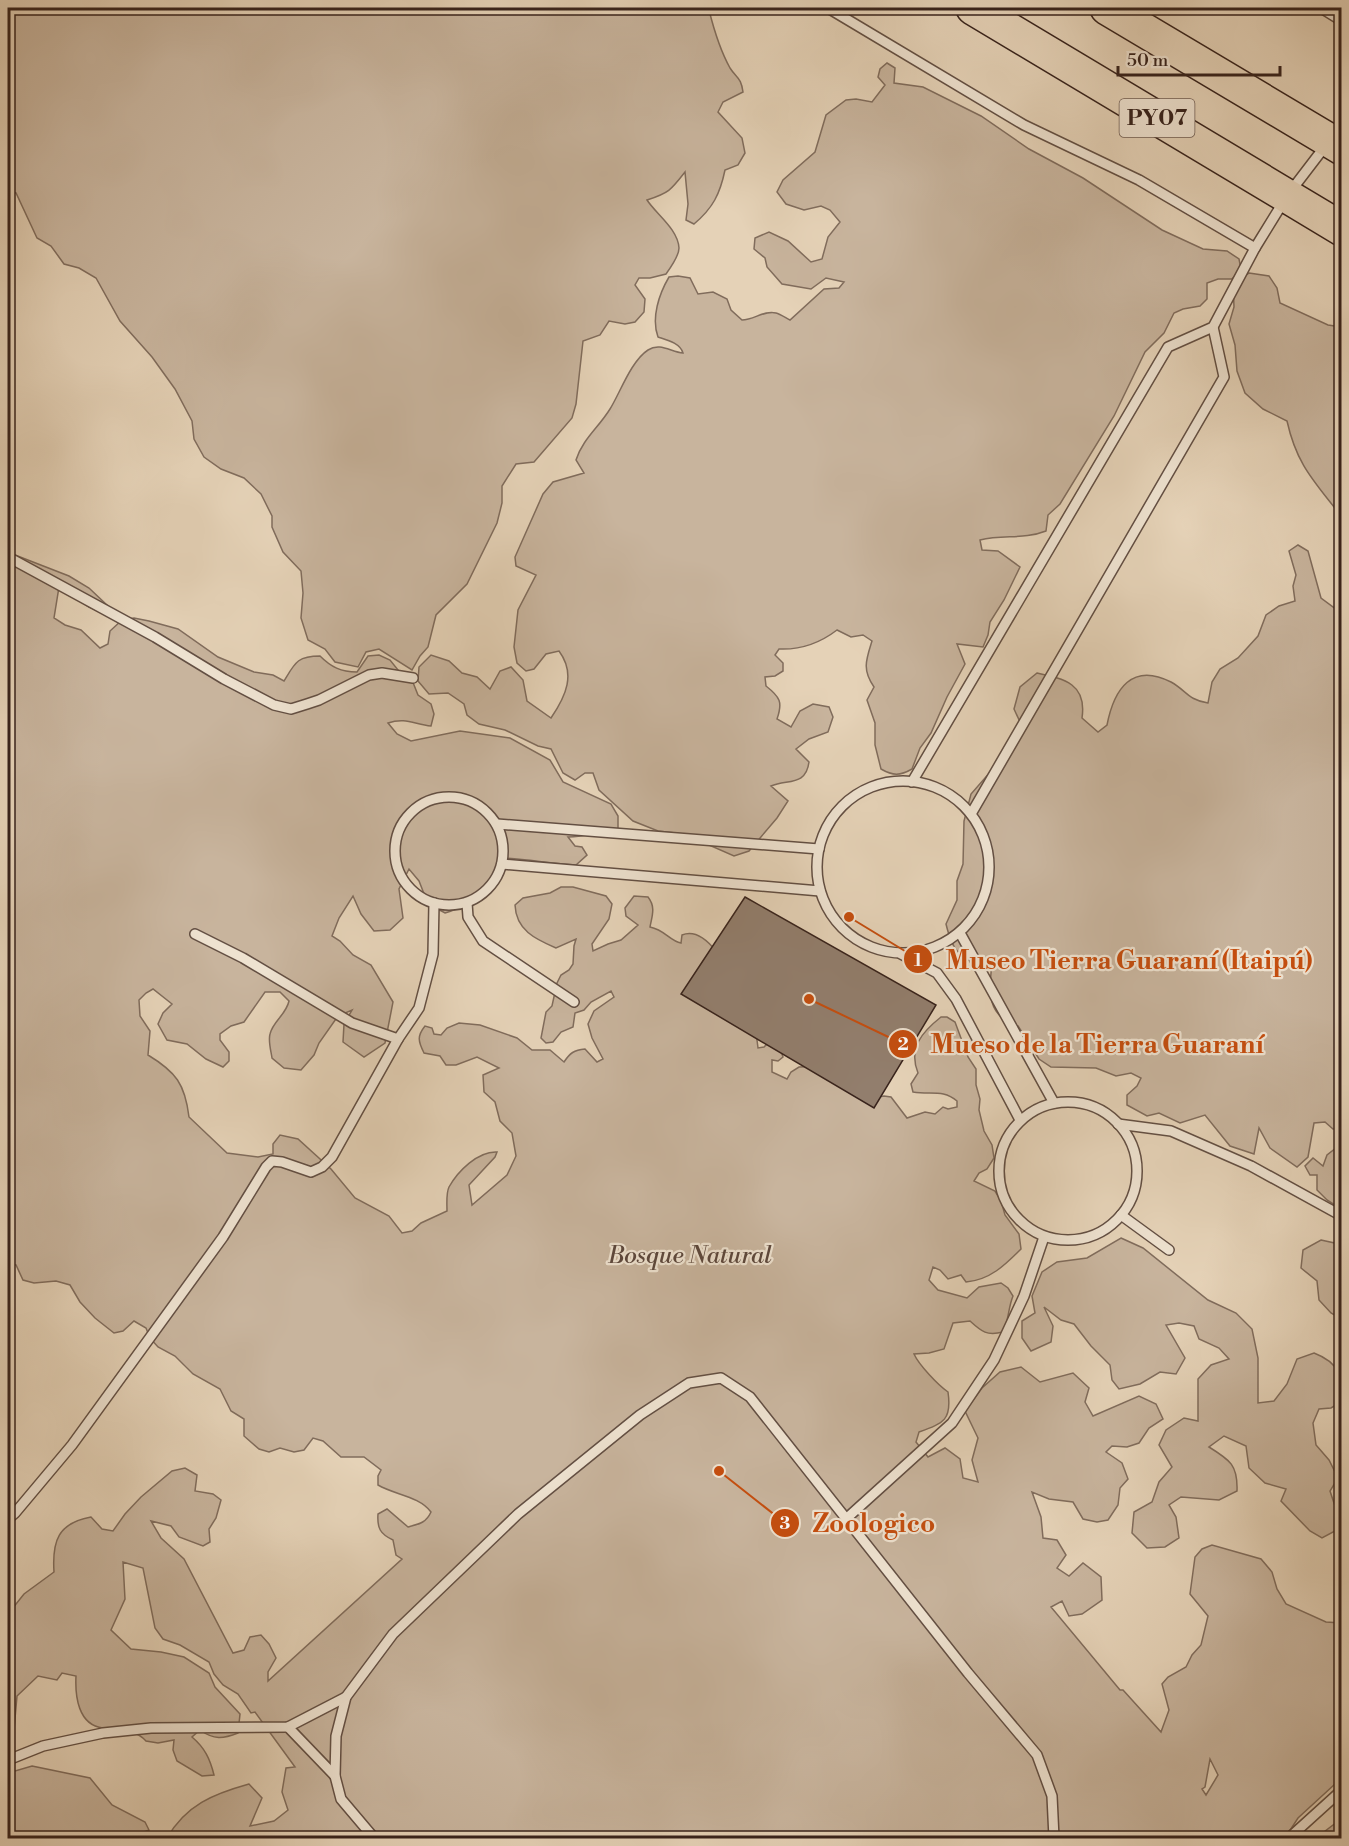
<svg xmlns="http://www.w3.org/2000/svg" width="1349" height="1846" font-family="'Libre Bodoni',serif">
<rect width="100%" height="100%" fill="#e5d2b7"/>
<filter id="stains"><feTurbulence type="fractalNoise" baseFrequency=".00333" numOctaves="4"/><feColorMatrix values="0 0 0 0 .2 0 0 0 0 .09 0 0 0 0 .02 0 0 0 .5 -.17"/></filter>
<radialGradient id="worn" r=".72"><stop offset=".6" stop-color="#630" stop-opacity="0"/><stop offset="1" stop-color="#630" stop-opacity=".3"/></radialGradient>
<!-- green -->
<g fill="#c8b49d" stroke="#806c5c" stroke-width="1.5" fill-rule="evenodd">
<path d="M8 8H706L709 10C714 30 720 50 730 68 737 79 741 77 743 92L723 102 718 112 742 138 745 153 738 165 725 170C720 194 713 208 694 224L686 220 688 204 685 172C671 190 669 193 647 200 656 214 678 229 679 248 679 256 671 267 666 274L650 278H639L635 285 645 299 644 312 635 322 625 324 609 321 600 335 583 341 576 404 572 418 534 462 516 464 502 486V503L497 523 467 584 436 615 428 647 420 656 412 670 379 649 366 652 358 667 335 662 325 649 308 640 301 618 303 593 301 571 283 552 272 527V516L261 494 244 478 221 469 204 457 194 439 192 421 175 389 152 357 120 321 96 278 79 268 64 264 51 246 37 238 16 193 8 191Z"/>
<path d="M887 63 895 68 894 83 923 87 981 116 1029 149 1083 178 1162 230 1203 249 1227 251 1239 259 1241 269 1232 279H1218L1207 283V299L1200 306 1183 309 1174 313 1164 333 1145 352 1114 416 1060 504 1048 515 1046 531C1023 540 1004 534 980 540L982 550 998 551 1020 567 1004 600 990 622 988 635 983 647 957 644 965 664 947 697 931 733 920 748 912 769C900 776 893 776 881 769L875 745V723L867 700 874 687C862 670 866 660 872 641L863 635 851 637 837 630C820 643 801 650 779 649L775 655 783 663V671L775 676 765 677 766 686C780 697 783 702 777 719L791 727 800 711 813 704 829 707 833 717 828 732 809 739 796 749 809 762C806 786 788 779 771 786L788 801 777 818 749 851 734 856 684 834 658 831 633 821 599 790 593 773H585L575 780 563 773 551 749 538 746 505 730 479 724 467 715 464 704 448 693 429 694 418 681 419 667 431 655 449 661 462 673 477 677 490 689 500 671 511 667 523 680 527 701 551 718C566 696 576 674 559 651L546 654 534 669 526 671 517 663 514 647 518 610 536 575 516 566 515 557 543 494 553 482 584 473 576 460C582 440 599 427 610 409 620 393 631 361 648 350 660 342 671 352 683 353 680 343 667 340 658 337 651 318 659 294 669 277L678 276 690 278 698 294 713 292 727 299 731 310 742 320C754 320 764 310 776 313 780 314 786 318 790 320L824 289 839 288 844 282 826 278 811 289 782 284 767 267 765 258 754 249 755 238 769 232 788 241 811 262 822 259 828 237 840 222 830 210 821 206 804 210 786 204 777 192 783 180 815 152 826 115 846 100 856 99 872 102 885 85 878 77 880 69Z"/>
<path d="M1249 273 1269 276 1277 288 1280 303 1328 325 1341 327V516C1315 482 1297 466 1287 421L1263 409 1245 393 1237 371 1235 345 1229 324 1234 307 1233 283Z"/>
<path d="M1298 545 1308 551 1321 598 1341 613 1342 1023 1338 1028 1342 1035 1341 1129H1333L1325 1122 1314 1123 1308 1157 1297 1167 1270 1148 1259 1128 1254 1154 1230 1146 1205 1115 1180 1123 1159 1113 1147 1116 1127 1105V1095L1137 1086 1141 1078 1131 1073 1116 1076 1096 1068 1051 1067 1039 1059 1018 1026C986 1016 989 992 992 963 960 957 954 957 946 924L957 900V881L963 864 964 821 971 794 1019 739 1020 722 1014 709 1020 687 1037 673C1065 679 1087 684 1082 718L1098 732 1107 725C1114 689 1132 662 1171 682 1187 691 1188 700 1208 703L1212 682 1220 669 1238 658 1258 636 1266 615 1279 606 1295 601 1293 586 1296 575 1289 551Z"/>
<path d="M15 555 69 576 89 588 110 608 106 615 89 607 59 587 54 618 65 625 81 630 100 648 108 644 110 631 122 620 134 618 149 621 178 629 218 657 254 672 273 675 284 681C295 663 297 656 320 656 331 667 341 672 357 672L368 656 379 655 390 660 398 670 412 680 418 695 431 704 434 714 431 726C414 724 405 717 388 723L397 734 411 741 460 731 510 738 550 760 563 782 611 804 618 816V829C601 831 585 837 568 837L575 846 582 847 587 855 576 865C551 864 528 859 503 858 501 865 499 875 495 881 486 894 460 909 445 913L428 904 419 881 409 869 399 889 403 918 390 930 374 931 361 914 353 896 339 918 332 936 340 941 353 955 371 965 393 1002 385 1043 364 1057 343 1042 344 1024 352 1010 338 1016 319 1043 314 1055 301 1070 284 1068 272 1058C271 1051 268 1041 270 1034 273 1021 286 1015 289 1001L280 992H265L244 1022 231 1026 220 1034V1040L229 1052V1061L223 1067 206 1059 187 1044 167 1040 158 1024 163 1013 172 1004 153 989 146 993 139 1000 140 1016 150 1031 148 1055C176 1072 185 1084 189 1117L227 1153 258 1157 273 1154V1144L280 1135 298 1139 331 1169 355 1198 389 1216 402 1233 412 1231 421 1223 447 1211C447 1204 446 1193 449 1187 458 1171 478 1151 497 1152L495 1157 469 1185 472 1205 507 1175 516 1156 512 1133 500 1121 495 1102 484 1092 483 1075 499 1068 477 1057 456 1065H446L440 1056 424 1053C418 1041 417 1036 425 1026L432 1028 434 1034 441 1035 447 1028 459 1023 480 1025 517 1038 532 1050H550L564 1062C570 1053 574 1050 585 1049L597 1062 603 1059 592 1038 588 1024 594 1011 614 997 611 991 591 1002 584 1010 575 1013 573 1027 561 1032 553 1042 546 1043 541 1038 546 1012 552 1006 557 983 561 975 569 970 573 964 574 946 576 939 556 948C535 939 516 930 515 905L523 898 550 893 561 887H573L606 896 612 904 609 919 592 944 593 951 608 944 621 940 638 925 626 916 625 908 634 896 648 897C656 907 652 916 650 927 665 930 670 941 681 943L682 935C696 929 708 941 716 951L756 1032 758 1048 764 1047 769 1042 780 1048 783 1057 778 1061 772 1060V1072L787 1079 791 1072 799 1067 825 1066 873 1098 884 1096 891 1097 907 1118 925 1112 935 1114 943 1107 948 1109 957 1107V1101C943 1089 931 1095 913 1092L911 1084 918 1073C908 1048 922 1032 941 1017H947L955 1022 968 1057 976 1069V1085L980 1099 979 1110 984 1131 992 1145 994 1158 987 1169 979 1173 974 1181 995 1191 1001 1201 1005 1215 1019 1234 1021 1249C1005 1265 990 1280 966 1282L961 1275 948 1279 940 1270 933 1267 929 1280 938 1290 967 1298 979 1287 1001 1283 1008 1288 1013 1296C1008 1308 1009 1320 1003 1332 987 1336 982 1332 970 1321L953 1323 944 1349 929 1353 914 1354C919 1365 938 1385 948 1392 952 1420 944 1423 919 1432L916 1442 928 1457 945 1448 960 1459 963 1478 978 1482 972 1460 978 1438 965 1411 982 1388 1000 1372 1021 1367 1040 1382 1073 1373 1089 1388 1085 1402 1093 1416 1139 1396 1156 1404 1163 1419 1149 1428 1139 1443 1127 1447 1112 1446 1106 1452 1122 1463 1128 1479 1120 1488 1118 1505 1108 1520 1097 1522 1083 1519 1073 1502 1049 1499 1032 1492 1041 1517 1043 1538 1057 1540 1066 1555 1057 1568 1069 1576 1083 1563 1101 1577 1102 1600 1082 1614 1069 1616 1062 1601 1051 1607 1120 1690H1123L1161 1732 1169 1710 1162 1684 1168 1677 1186 1667 1192 1655 1201 1645 1208 1616 1190 1594 1195 1557 1202 1549 1212 1545 1261 1559 1272 1572 1277 1589 1286 1604 1326 1622 1341 1623V1785L1335 1784 1298 1818 1285 1838H167C186 1805 213 1794 249 1784L262 1798 250 1826 274 1821 288 1810 282 1792 286 1768 295 1767 255 1712 251 1713 238 1694 223 1685 214 1674 209 1662 180 1645 163 1639 155 1628 143 1568 123 1562 125 1599 111 1630 131 1649 161 1652 184 1657 209 1673 215 1687 240 1714 238 1733C223 1739 214 1740 200 1730L192 1737C205 1748 210 1759 214 1775L202 1776 177 1761 173 1750 174 1740 158 1743 146 1741C134 1728 120 1731 103 1728 78 1725 75 1696 76 1676L62 1673 57 1680 38 1676 17 1696 13 1741 8 1743V1614L24 1594 54 1572C52 1541 58 1523 91 1517L102 1529 113 1531 125 1514 141 1497 172 1471 185 1468 197 1475 195 1491 213 1494 221 1500 216 1518 209 1529 210 1542 203 1546 179 1537 171 1526 151 1521 161 1538 184 1559 233 1653 244 1650 250 1637 261 1635 269 1644 276 1658 268 1672V1681L402 1559 396 1555 393 1540C380 1534 377 1528 378 1514L387 1509 408 1527C419 1524 426 1523 431 1512 419 1496 395 1495 378 1485V1476L381 1470 364 1457H341L323 1441 313 1438 304 1450 294 1452 280 1448 269 1452 259 1449 244 1436V1419L231 1411 220 1389 193 1374 175 1356 158 1347 150 1338 146 1328 134 1321 123 1331 114 1333 95 1318 80 1302 70 1285 56 1281 34 1283 23 1280 16 1265 8 1263V558ZM1210 1759 1218 1775 1206 1795 1202 1789 1205 1787Z"/>
<polygon points="1336,1148 1341,1149 1341,1209 1327,1200 1317,1190 1317,1175 1310,1175 1305,1166 1313,1158 1323,1166 1327,1155"/>
<path d="M1121 1238 1143 1248 1208 1300 1236 1313 1252 1329 1258 1358V1403L1274 1401 1287 1384 1297 1359 1314 1353C1340 1363 1342 1376 1341 1402L1331 1408 1319 1409 1313 1423 1316 1445 1329 1460 1338 1478 1330 1491 1338 1515 1335 1531 1322 1538 1310 1531 1281 1501 1286 1489 1265 1483 1249 1468 1246 1446 1224 1436 1209 1447C1230 1460 1238 1465 1237 1491L1219 1500 1181 1497 1169 1505 1176 1517 1179 1538 1165 1547 1147 1548 1132 1533 1134 1512 1152 1502 1159 1482 1172 1467 1159 1445 1166 1430 1184 1418 1198 1421V1379L1211 1365 1229 1359 1219 1348 1199 1339 1194 1326 1179 1323 1166 1325 1185 1358 1176 1374 1160 1372 1140 1384 1119 1389 1112 1380 1110 1365 1091 1346 1074 1324 1061 1320 1044 1307 1053 1326 1051 1342 1031 1351 1022 1338V1321L1035 1313 1032 1296 1042 1272 1057 1262 1087 1258Z"/>
<polygon points="1321,1240 1339,1244 1341,1248 1341,1319 1331,1313 1319,1300 1317,1281 1301,1268 1303,1250"/>
<polygon points="32,1766 90,1778 112,1805 145,1822 149,1830 136,1835 137,1838 8,1838 8,1773"/>
<polygon points="1341,1819 1341,1838 1316,1838"/>
</g>
<!-- building -->
<polygon fill="#927e6d" stroke="#38231c" stroke-width="1.5" points="745,897 936,1005 874,1108 681,994"/>
<g fill="none" stroke-linecap="round" stroke-linejoin="round">
<!-- lane casing -->
<g stroke="#634f43" stroke-width="12">
<g id="lane">
<polyline points="828,8 1024,125 1139,180 1255,248"/>
<polyline points="1321,8 1342,21"/>
<polyline points="8,557 155,637 224,679 274,705 291,709 307,704 319,700 369,675 382,673 413,678"/>
<circle cx="903" cy="867" r="86"/>
<polyline points="912,782 1168,347 1213,327 1255,248 1287,196 1326,145"/>
<circle cx="449" cy="851" r="54"/>
<polyline points="971,814 1224,377 1213,327"/>
<polyline points="497,824 819,849"/>
<polyline points="502,864 820,891"/>
<polyline points="467,903 468,917 483,941 574,1002"/>
<polyline points="960,933 1054,1103"/>
<polyline points="195,934 243,958 352,1023 398,1039 419,1008 433,954 434,903"/>
<polyline points="901,954 937,973 956,999 1020,1120"/>
<circle cx="1068" cy="1171" r="69"/>
<polyline points="1118,1124 1171,1131 1251,1166 1342,1216"/>
<polyline points="1121,1215 1169,1250"/>
<polyline points="847,1518 952,1423 994,1360 1024,1296 1044,1237"/>
<polyline points="8,1519 15,1513 72,1445 223,1237 266,1167 272,1161 282,1162 311,1172 322,1167 332,1157 398,1039"/>
<polyline points="288,1727 335,1776"/>
<polyline points="8,1760 43,1746 103,1733 151,1728 288,1727 346,1697"/>
<polyline points="374,1838 341,1799 335,1776 336,1736 346,1697 393,1634 518,1514 640,1415 689,1383 721,1378 750,1397 968,1673 1037,1755 1052,1796 1054,1838"/>
<polyline points="1289,1838 1342,1790"/>
</g>
</g>
<!-- highway casing -->
<g stroke="#38231c" stroke-width="36">
<g id="highway">
<polyline points="973,8 1342,229"/>
<polyline points="1107,8 1342,148"/>
</g>
</g>
<!-- lane -->
<use href="#lane" stroke="#eee2d0" stroke-width="9"/>
<!-- highway -->
<use href="#highway" stroke="#e5d2b7" stroke-width="33"/>
</g>
<g text-anchor="middle" dominant-baseline="central" stroke-width="4.5" stroke-linejoin="round" paint-order="stroke">
<!-- shield labels -->
<rect fill="#eee2d0" stroke="#6f5c52" stroke-width="1.5" x="1119.5" y="99" width="75" height="38" rx="4.5"/>
<g font-size="22" font-weight="bold" fill="#38231c">
<text x="1157" y="118">PY07</text>
</g>
<!-- park labels -->
<g font-size="24" font-style="italic" fill="#5c473c" stroke="#eee2d0">
<text x="690" y="1256">Bosque Natural</text>
</g>
</g>
<!-- callouts -->
<path fill="none" stroke="#c54e0f" stroke-width="2" d="M849 917L918 959M809 999L903 1044M719 1471L785 1523"/>
<g fill="#c54e0f" stroke="#eee2d0" stroke-width="2">
<circle cx="849" cy="917" r="6"/>
<circle cx="809" cy="999" r="6"/>
<circle cx="719" cy="1471" r="6"/>
<circle cx="918" cy="959" r="15"/>
<circle cx="903" cy="1044" r="15"/>
<circle cx="785" cy="1523" r="15"/>
</g>
<g font-size="18" text-anchor="middle" font-weight="bold" fill="#fff">
<text x="918" y="966">1</text>
<text x="903" y="1050">2</text>
<text x="785" y="1529">3</text>
</g>
<g font-size="26" text-anchor="middle" font-weight="bold" fill="#c54e0f" stroke="#eee2d0" stroke-width="4.5" stroke-linejoin="round" paint-order="stroke">
<text x="1129" y="969">Museo Tierra Guaraní (Itaipú)</text>
<text x="1097" y="1053">Mueso de la Tierra Guaraní</text>
<text x="874" y="1532">Zoologico</text>
</g>
<!-- margin -->
<rect width="1349" height="1846" fill="none" stroke="#e5d2b7" stroke-width="30"/>
<rect x="9" y="9" width="1331" height="1828" fill="none" stroke="#38231c" stroke-width="3"/>
<rect x="15" y="15" width="1319" height="1816" fill="none" stroke="#38231c" stroke-width="1.5"/>
<!-- scale -->
<path d="M1118 66v9h162v-9" fill="none" stroke="#38231c" stroke-width="3"/>
<text x="1127" y="66" font-size="18" fill="#38231c" stroke="#eee2d0" stroke-width="4.5" paint-order="stroke">50 m</text>
<rect width="100%" height="100%" filter="url(#stains)"/>
<rect width="100%" height="100%" fill="url(#worn)"/>
</svg>
